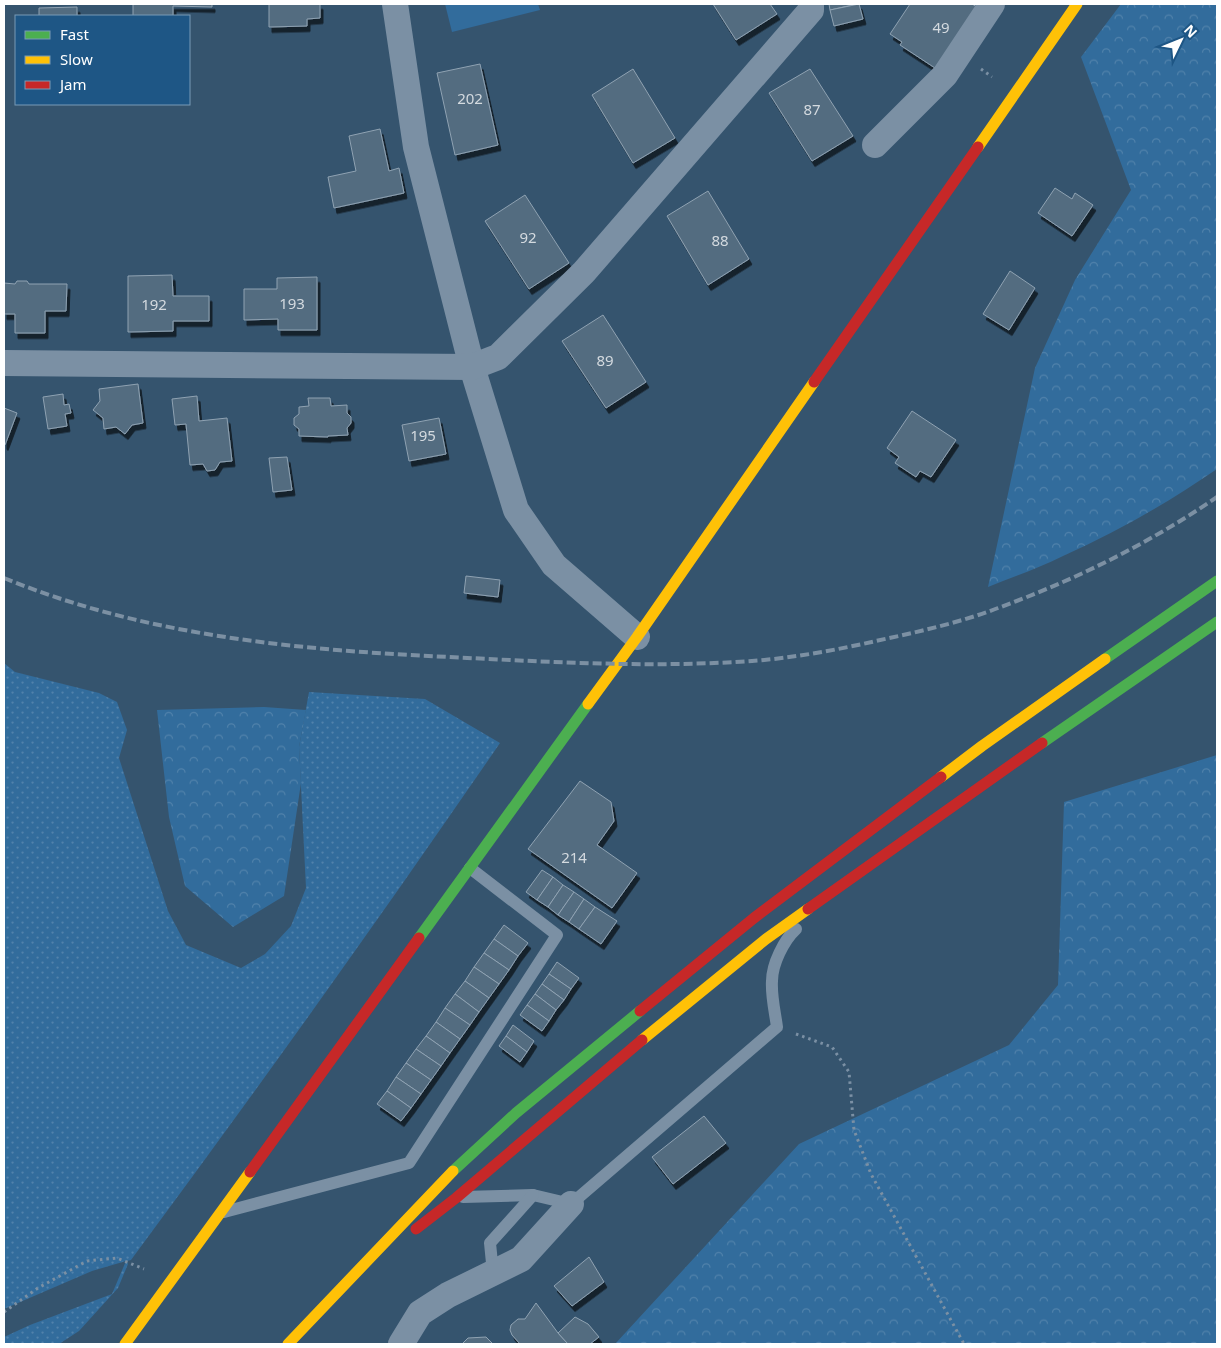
<svg xmlns="http://www.w3.org/2000/svg" width="1221" height="1348" font-family="'Noto Sans',sans-serif">
<defs>
<pattern id="grass-dots" width="8" height="8" patternUnits="userSpaceOnUse" patternTransform="scale(1.25)"><rect width="8" height="8" fill="#326c9c"/><path d="M2 2h.1M6 6h.1" fill="none" stroke="#5182ab" stroke-width="1.8" stroke-linecap="round"/></pattern>
<pattern id="forest-crowns" width="20" height="18" patternUnits="userSpaceOnUse" patternTransform="scale(1.25)"><rect width="20" height="18" fill="#326c9c"/><path d="M2 6a3 3 0 1 1 6 0M12 15a3 3 0 1 1 6 0" fill="none" stroke="#5182ab"/></pattern>
<filter id="shadow"><feDropShadow dx="3" dy="5.5" stdDeviation="0" flood-color="#0009"/></filter>
</defs>
<rect width="100%" height="100%" fill="#35546e"/>
<!-- grass -->
<path fill="url(#grass-dots)" d="M4 663 15 672 99 693 117 702 127 730 119 758 168 911 186 945 241 968 265 954 291 926 306 888 299 747 309 692 425 699 500 743C380 918 257 1090 131 1260L127 1261 128 1264 118 1288 79 1331 59 1344H4V1337L30 1325 112 1294 126 1261 92 1271 4 1309Z"/>
<!-- forest -->
<g fill="url(#forest-crowns)">
<path d="M1121 4H1217V469C1169 502 1117 532 1063 556 1039 568 1013 577 988 587L1035 368 1075 280 1131 190 1081 57Z"/>
<polygon points="264,707 306,710 299,747 301,783 284,896 233,927 185,886 169,817 157,710"/>
<polygon points="1217,755 1217,1344 615,1344 799,1144 1009,1045 1058,985 1064,802"/>
</g>
<!-- garden -->
<polygon fill="#326c9c" points="445,4 538,4 540,10 452,32"/>
<!-- building -->
<g fill="#536c80" stroke="#8fa2b2" filter="url(#shadow)">
<polygon points="133,4 212,4 212,7 173,6 173,16 133,16"/>
<polygon points="269,4 320,4 320,18 307,19 307,26 269,27"/>
<polygon points="713,4 770,4 777,14 736,40"/>
<polygon points="829,4 857,4 830,10"/>
<polygon points="859,4 863,19 834,26 830,10"/>
<polygon points="910,4 972,4 977,7 935,68 900,45 902,42 890,34"/>
<polygon points="77,7 77,16 39,16 39,8"/>
<polygon points="480,64 498,145 455,155 437,73"/>
<polygon points="633,69 675,138 633,163 592,95"/>
<polygon points="810,69 853,136 812,161 769,93"/>
<polygon points="380,129 389,171 399,168 404,193 334,208 328,177 356,171 349,136"/>
<polygon points="1055,188 1072,199 1075,193 1093,205 1072,236 1038,213"/>
<polygon points="708,191 749,259 708,285 667,216"/>
<polygon points="525,195 569,263 529,289 485,221"/>
<polygon points="1010,271 1035,288 1009,330 983,314"/>
<polygon points="172,275 173,296 209,296 209,321 173,321 173,331 128,332 128,276"/>
<polygon points="317,277 317,330 278,330 278,319 244,320 244,289 277,289 277,278"/>
<polygon points="17,281 27,281 29,284 67,284 66,311 45,311 45,333 15,333 15,314 4,314 4,283 15,284"/>
<polygon points="603,315 646,382 606,408 562,341"/>
<polygon points="138,384 143,423 132,425 125,434 116,427 104,429 103,418 93,410 100,401 99,389"/>
<polygon points="63,394 64,405 69,404 71,413 65,414 67,426 48,429 43,397"/>
<polygon points="197,396 199,421 227,418 232,461 220,462 215,470 207,471 203,464 190,465 186,424 175,425 172,399"/>
<polygon points="308,398 330,398 331,406 347,405 347,413 351,417 351,423 347,428 348,435 328,436 328,437 299,436 299,429 294,425 294,418 299,414 299,407 309,406"/>
<polygon points="4,408 17,413 5,445 4,444"/>
<polygon points="912,411 956,440 931,477 920,471 916,477 895,463 899,457 887,448"/>
<polygon points="439,418 446,454 409,461 402,425"/>
<polygon points="287,457 292,490 273,492 269,458"/>
<polygon points="466,576 500,580 498,597 464,593"/>
<polygon points="580,781 611,802 614,821 597,845 637,873 612,908 528,849"/>
<polygon points="542,870 553,877 537,900 526,892"/>
<polygon points="553,877 563,885 548,907 537,900"/>
<polygon points="563,885 574,892 558,915 548,907"/>
<polygon points="574,892 584,899 569,922 558,915"/>
<polygon points="584,899 595,907 579,929 569,922"/>
<polygon points="595,907 617,921 601,944 579,929"/>
<polygon points="504,925 528,943 518,956 494,939"/>
<polygon points="494,939 518,956 509,970 484,953"/>
<polygon points="484,953 509,970 499,984 474,967"/>
<polygon points="557,962 579,978 571,989 549,974"/>
<polygon points="474,967 499,984 489,998 465,981"/>
<polygon points="549,974 571,989 564,1000 542,984"/>
<polygon points="465,981 489,998 479,1012 455,994"/>
<polygon points="542,984 564,1000 556,1010 535,994"/>
<polygon points="455,994 479,1012 470,1025 445,1008"/>
<polygon points="535,994 556,1010 549,1021 527,1005"/>
<polygon points="527,1005 549,1021 542,1031 520,1015"/>
<polygon points="445,1008 470,1025 460,1039 436,1022"/>
<polygon points="436,1022 460,1039 450,1053 426,1036"/>
<polygon points="513,1025 534,1041 527,1052 506,1036"/>
<polygon points="426,1036 450,1053 441,1066 416,1049"/>
<polygon points="506,1036 527,1052 520,1062 499,1046"/>
<polygon points="416,1049 441,1066 431,1080 406,1063"/>
<polygon points="406,1063 431,1080 421,1094 396,1077"/>
<polygon points="396,1077 421,1094 411,1108 387,1091"/>
<polygon points="387,1091 411,1108 401,1121 377,1104"/>
<polygon points="704,1116 726,1143 673,1184 652,1157"/>
<polygon points="589,1257 604,1282 572,1306 554,1286"/>
<polygon points="536,1303 558,1333 568,1344 520,1344 512,1335 510,1330 511,1325 518,1319 525,1319"/>
<polygon points="575,1317 588,1324 599,1337 590,1344 568,1344 558,1333"/>
<polygon points="486,1337 493,1344 462,1344 468,1338"/>
</g>
<g fill="none" stroke-linecap="round" stroke-linejoin="round">
<!-- path -->
<g stroke="#7b90a4" stroke-width="3" stroke-dasharray="2.5 4" stroke-linecap="butt">
<polyline points="981,69 992,77"/>
<polyline points="796,1034 832,1047 849,1072 854,1130 871,1174 964,1344"/>
<polyline points="4,1312 38,1288 87,1261 117,1258 144,1269"/>
</g>
<!-- lane -->
<g stroke="#7b90a4" stroke-width="12">
<path d="M463 1197 533 1195 571 1204 777 1027C775 1012 771 996 772 981 772 964 784 940 796 929"/>
<polyline points="224,1212 409,1163 557,935 470,868"/>
<polyline points="493,1273 490,1243 533,1195"/>
</g>
<!-- street -->
<g stroke="#7b90a4" stroke-width="26">
<polyline points="395,4 416,147 472,367 516,510 554,565 637,637"/>
<polyline points="875,145 945,75 992,4"/>
<polyline points="4,363 472,367 498,357 584,272 811,10 811,4"/>
<polyline points="401,1344 420,1313 448,1295 521,1259 571,1204"/>
</g>
<!-- fast -->
<g stroke="#4caf50" stroke-width="11">
<polyline points="1105,659 1217,581"/>
<polyline points="1042,743 1217,622"/>
<polyline points="419,938 588,704"/>
<polyline points="453,1171 516,1113 640,1011"/>
</g>
<!-- slow -->
<g stroke="#ffc107" stroke-width="11">
<polyline points="978,147 1077,4"/>
<polyline points="588,704 637,637 814,382"/>
<polyline points="941,777 982,746 1105,659"/>
<polyline points="642,1040 766,939 808,909"/>
<polyline points="125,1344 250,1172"/>
<polyline points="288,1344 453,1171"/>
</g>
<!-- jam -->
<g stroke="#c62828" stroke-width="11">
<polyline points="814,382 978,147"/>
<polyline points="808,909 1042,743"/>
<polyline points="640,1011 754,918 941,777"/>
<polyline points="250,1172 419,938"/>
<polyline points="416,1229 456,1198 642,1040"/>
</g>
<!-- rail -->
<path stroke="#7c90a3" stroke-width="4" stroke-dasharray="9 4" stroke-linecap="butt" d="M4 578C145 636 298 650 449 657 550 662 651 668 752 661 793 658 836 650 876 641 917 632 959 623 998 608 1075 580 1150 543 1217 497"/>
</g>
<g text-anchor="middle" dominant-baseline="central" stroke-width="5" stroke-linejoin="round" paint-order="stroke">
<!-- number labels -->
<g font-size="15" fill="#d4dadf">
<text x="941" y="27">49</text>
<text x="470" y="98">202</text>
<text x="812" y="109">87</text>
<text x="528" y="237">92</text>
<text x="720" y="240">88</text>
<text x="292" y="303">193</text>
<text x="154" y="304">192</text>
<text x="605" y="360">89</text>
<text x="423" y="435">195</text>
<text x="574" y="857">214</text>
</g>
</g>
<!-- border -->
<rect width="1221" height="1348" fill="none" stroke="#ffffff" stroke-width="10"/>
<!-- legend -->
<rect x="15" y="15" width="175" height="90" fill="#1e5685" stroke="#789ab6"/>
<rect x="25" y="31" width="25" height="8" fill="#4caf50" stroke="#789ab6"/>
<text x="60" y="40" font-size="15" fill="#ffffff">Fast</text>
<rect x="25" y="56" width="25" height="8" fill="#ffc107" stroke="#789ab6"/>
<text x="60" y="65" font-size="15" fill="#ffffff">Slow</text>
<rect x="25" y="81" width="25" height="8" fill="#c62828" stroke="#789ab6"/>
<text x="60" y="90" font-size="15" fill="#ffffff">Jam</text>
<!-- north arrow -->
<g transform="translate(1181 40) rotate(47)" stroke="#1e5685" stroke-width="4" paint-order="stroke">
<path d="M0-4L9 19L0 12L-9 19Z" fill="#ffffff"/>
<text y="-8" font-size="14" font-weight="bold" text-anchor="middle" fill="#ffffff">N</text>
</g>
</svg>
